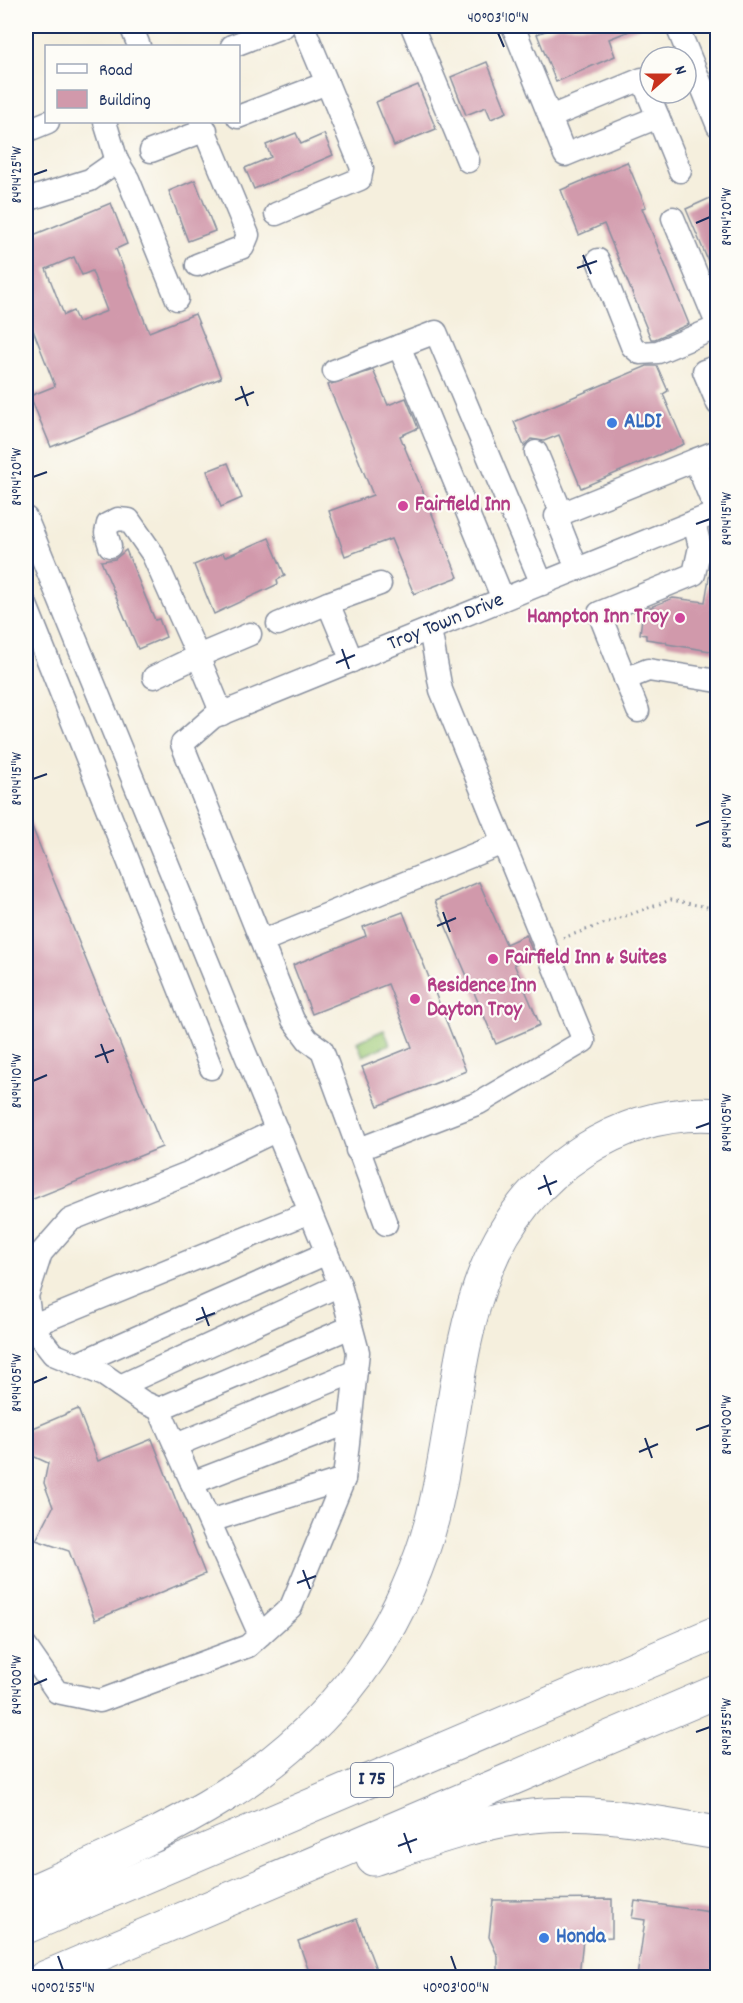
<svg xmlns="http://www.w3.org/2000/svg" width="743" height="2003" font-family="Dekko,sans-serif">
<rect width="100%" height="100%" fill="#fdfcf7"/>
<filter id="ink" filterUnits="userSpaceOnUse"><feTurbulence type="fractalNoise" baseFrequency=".0167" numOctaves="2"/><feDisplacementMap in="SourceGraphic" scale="12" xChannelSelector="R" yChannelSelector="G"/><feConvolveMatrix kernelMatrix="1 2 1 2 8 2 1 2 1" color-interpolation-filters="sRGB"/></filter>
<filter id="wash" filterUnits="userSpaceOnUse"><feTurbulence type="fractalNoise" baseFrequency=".008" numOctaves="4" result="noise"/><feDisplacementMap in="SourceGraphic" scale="24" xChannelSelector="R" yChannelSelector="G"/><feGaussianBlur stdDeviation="1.35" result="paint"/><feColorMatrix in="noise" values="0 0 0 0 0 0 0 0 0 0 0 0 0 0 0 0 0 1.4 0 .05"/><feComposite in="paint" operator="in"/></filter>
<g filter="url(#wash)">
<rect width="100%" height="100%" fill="#f5efdd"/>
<!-- green -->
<polygon fill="#9fcb78" stroke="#5d7d6b" stroke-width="1.5" points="384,1030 390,1044 363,1056 357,1042"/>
<g id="blocks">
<!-- building -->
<g fill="#d199ab" fill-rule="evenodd">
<polygon points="558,26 642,26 609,39 615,56 556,82 537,34"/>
<polygon points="487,62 507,112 491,119 486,107 466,115 451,77"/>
<polygon points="418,85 436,129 394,146 376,102"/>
<polygon points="296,133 301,144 324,134 333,155 254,189 245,168 271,157 266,145"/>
<polygon points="627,162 646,207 642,208 689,324 655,339 651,339 604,224 579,235 561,190"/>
<polygon points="195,180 215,231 188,241 169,191"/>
<polygon points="717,195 717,282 686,209"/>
<path d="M111 203 127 244 116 249 149 332 195 314 221 378 51 447 30 396 55 386 26 312V238ZM74 257 82 275 92 271 107 311 78 322 73 311 64 315 46 269Z"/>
<polygon points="647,366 657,366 668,391 663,394 684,444 581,488 559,435 544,441 531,439 524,446 514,422"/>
<polygon points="373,370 388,405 406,398 418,428 400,436 458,577 414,594 391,539 345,556 329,511 373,495 328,385"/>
<polygon points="228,463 242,498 221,507 207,471"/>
<polygon points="269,538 285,576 277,580 278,584 214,614 194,565 223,553 225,557"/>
<polygon points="126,550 155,620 159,619 166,637 138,649 101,561 115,559"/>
<polygon points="710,572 717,573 717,652 667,644 666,642 646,639 646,635 640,634 643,610 673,598 705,602"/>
<polygon points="26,812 162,1147 26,1202"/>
<polygon points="479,882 506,944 526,935 534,955 514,964 540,1025 496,1044 435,901"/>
<polygon points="403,912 466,1071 378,1106 362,1067 412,1047 388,984 312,1014 293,965 366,936 363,927"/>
<polygon points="78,1409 98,1461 152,1439 205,1574 95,1620 69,1551 36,1540 53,1507 44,1483 48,1463 26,1453 26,1431"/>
<polygon points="612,1899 612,1937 583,1939 579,1977 498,1977 498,1957 489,1937 493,1900"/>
<polygon points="635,1901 717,1913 717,1948 713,1977 637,1977 645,1920 632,1918"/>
<polygon points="357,1919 379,1977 311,1977 298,1941"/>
</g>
</g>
</g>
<g filter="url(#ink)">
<use href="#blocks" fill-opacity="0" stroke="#888f9e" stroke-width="1.5"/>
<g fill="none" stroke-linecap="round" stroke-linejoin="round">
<!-- minor casing -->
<g stroke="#888f9e" stroke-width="25">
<g id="minor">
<polyline points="131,26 139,46"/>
<polyline points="412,26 468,161"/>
<polyline points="513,26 550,117 642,79 658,117"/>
<polyline points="677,26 718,126"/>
<polyline points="232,46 284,26"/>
<polyline points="238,117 327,83 303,26"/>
<polyline points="550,117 565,155 658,117 680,171"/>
<polyline points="26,131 48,122"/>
<polyline points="151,151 206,130"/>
<polyline points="117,161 128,179 177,299"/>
<polyline points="26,200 90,180 117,161 105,122"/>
<polyline points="276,214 360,179 362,168 327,83"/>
<polyline points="673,218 718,326"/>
<polyline points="598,260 632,346 640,353 658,352 718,327"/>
<polyline points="197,265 243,247 248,235 201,122"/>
<polyline points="399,346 503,599"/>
<polyline points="718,366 704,371 718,404"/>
<polyline points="334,371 436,332 542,584"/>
<polyline points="536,452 562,514"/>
<polyline points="717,513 695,460 718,451"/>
<polyline points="26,518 340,1285 358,1352 344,1479 291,1607 248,1646 100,1701 57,1692 26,1647"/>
<polyline points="110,546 106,533 108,524 118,519 129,520 152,553 198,656 154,677"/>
<polyline points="577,569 556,516 695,460"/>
<polyline points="26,605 211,1068"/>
<polyline points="278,624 328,603"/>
<polyline points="352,661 328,603 380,584"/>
<polyline points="625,679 648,670 718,681"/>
<polyline points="638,711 599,613 694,574 700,547 694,522"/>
<polyline points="222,714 198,656 250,634"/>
<polyline points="262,941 503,843"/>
<polyline points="357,1150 479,1103 584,1041 441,690 430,629"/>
<polyline points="386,1224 322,1050 308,1040 293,1020 182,744 213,717 718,512"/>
<polyline points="31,1326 310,1212"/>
<polyline points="77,1364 327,1253"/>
<polyline points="120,1386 340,1285"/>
<polyline points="159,1409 351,1327"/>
<polyline points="176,1445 356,1371"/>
<polyline points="192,1483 350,1422"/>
<polyline points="210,1521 344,1479"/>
<polyline points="260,1635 159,1409 143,1402 104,1375 53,1354 31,1326 27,1296 41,1253 70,1220 188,1173 277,1130"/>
</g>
</g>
<!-- highway casing -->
<g stroke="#888f9e" stroke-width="35">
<g id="highway">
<path d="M373 1859C424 1842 478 1822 532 1816 594 1809 656 1823 718 1833"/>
<path d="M26 1894C161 1834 285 1784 371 1656 398 1615 421 1564 433 1516 466 1383 452 1235 583 1151 624 1125 669 1111 718 1115"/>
<polyline points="26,1927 718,1632"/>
<polyline points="44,1978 718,1691"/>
</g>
</g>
<!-- path -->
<polyline stroke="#888f9e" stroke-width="3" stroke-dasharray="1.5 4.5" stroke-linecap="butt" points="563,938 671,900 718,909"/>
<!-- minor -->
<use href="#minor" stroke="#fff" stroke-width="22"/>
<!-- highway -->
<use href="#highway" stroke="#fff" stroke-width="33"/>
</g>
</g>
<!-- ticks -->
<path fill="none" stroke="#1b2f5e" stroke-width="2" d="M498 33 504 47M33 175 47 170M696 223 710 217M583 255 591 274M577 268 597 261M241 386 248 406M235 400 254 392M33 477 47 472M696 524 710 519M342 649 349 669M336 663 355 655M33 779 47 774M696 826 710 821M443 912 450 932M437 926 456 918M101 1044 108 1063M95 1057 114 1050M33 1081 47 1075M696 1128 710 1123M544 1175 551 1195M538 1189 557 1181M202 1307 209 1326M196 1320 215 1313M33 1383 47 1377M696 1430 710 1425M645 1438 652 1458M639 1452 658 1444M303 1570 310 1589M297 1583 316 1576M33 1685 47 1679M696 1732 710 1727M404 1833 411 1853M398 1846 417 1839M58 1956 63 1970M451 1956 456 1970"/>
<!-- markers -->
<g fill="#3f7fe0" stroke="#fdfcf7" stroke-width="2">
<circle cx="612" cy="423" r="6"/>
<circle cx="544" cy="1938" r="6"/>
</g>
<g fill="#d1479c" stroke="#fdfcf7" stroke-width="2">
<circle cx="403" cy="506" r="6"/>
<circle cx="680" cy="618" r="6"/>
<circle cx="493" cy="959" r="6"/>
<circle cx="415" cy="999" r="6"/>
</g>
<g text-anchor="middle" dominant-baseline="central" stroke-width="4.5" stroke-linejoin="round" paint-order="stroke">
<!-- shield labels -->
<rect fill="#fdfcf7" stroke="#5f6c8c" stroke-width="1.5" x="351" y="1763" width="42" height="34" rx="4.5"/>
<g font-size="20" font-weight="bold" fill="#1b2f5e">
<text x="372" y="1780">I 75</text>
</g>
<!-- shop labels -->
<g font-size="21" font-weight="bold" fill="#366cbe" stroke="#fdfcf7" text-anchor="start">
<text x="624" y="423">ALDI</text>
<text x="556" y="1938">Honda</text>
</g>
<!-- hotel labels -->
<g font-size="21" font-weight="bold" fill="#b23c85" stroke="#fdfcf7" text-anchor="start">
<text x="415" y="506">Fairfield Inn</text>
<text x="668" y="618" text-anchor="end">Hampton Inn Troy</text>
<text x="505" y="959">Fairfield Inn &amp; Suites</text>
<text x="427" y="987">Residence Inn<tspan x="427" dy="24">Dayton Troy</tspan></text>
</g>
<!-- street labels -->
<g font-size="21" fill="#1b2f5e" stroke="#fdfcf7">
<text transform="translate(446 623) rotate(-22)">Troy Town Drive</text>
</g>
</g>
<!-- margin -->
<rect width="743" height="2003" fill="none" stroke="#fdfcf7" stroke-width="66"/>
<!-- legend -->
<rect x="45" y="45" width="195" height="78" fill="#fdfcf7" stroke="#a3aaba" stroke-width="1.5"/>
<rect x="57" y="64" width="30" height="9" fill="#ffffff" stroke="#a3aaba" stroke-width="1.5"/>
<text x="99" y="75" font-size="18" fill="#1b2f5e">Road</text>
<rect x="57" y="90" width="30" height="18" fill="#d199ab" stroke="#a3aaba" stroke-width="1.5"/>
<text x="99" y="105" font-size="18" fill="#1b2f5e">Building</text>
<!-- north arrow -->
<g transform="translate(668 75) rotate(69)"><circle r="28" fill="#fdfcf7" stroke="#a3aaba" stroke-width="1.5"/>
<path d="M0-4.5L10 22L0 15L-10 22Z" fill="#c8321e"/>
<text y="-9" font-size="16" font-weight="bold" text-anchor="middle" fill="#1b2f5e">N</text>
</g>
<rect x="33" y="33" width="677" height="1937" fill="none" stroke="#1b2f5e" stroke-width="2"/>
<g font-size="15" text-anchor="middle" fill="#1b2f5e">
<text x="498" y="22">40°03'10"N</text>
<text transform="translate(16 175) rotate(-90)" y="5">84°14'25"W</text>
<text transform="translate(726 217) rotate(-90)" y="5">84°14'20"W</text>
<text transform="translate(16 477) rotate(-90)" y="5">84°14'20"W</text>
<text transform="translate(726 519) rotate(-90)" y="5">84°14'15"W</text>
<text transform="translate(16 779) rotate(-90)" y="5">84°14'15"W</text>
<text transform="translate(726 821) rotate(-90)" y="5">84°14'10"W</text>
<text transform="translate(16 1081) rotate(-90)" y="5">84°14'10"W</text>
<text transform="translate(726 1123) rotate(-90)" y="5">84°14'05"W</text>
<text transform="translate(16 1383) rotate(-90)" y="5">84°14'05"W</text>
<text transform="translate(726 1425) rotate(-90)" y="5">84°14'00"W</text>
<text transform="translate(16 1685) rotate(-90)" y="5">84°14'00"W</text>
<text transform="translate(726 1727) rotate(-90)" y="5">84°13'55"W</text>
<text x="63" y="1992">40°02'55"N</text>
<text x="456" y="1992">40°03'00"N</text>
</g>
</svg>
